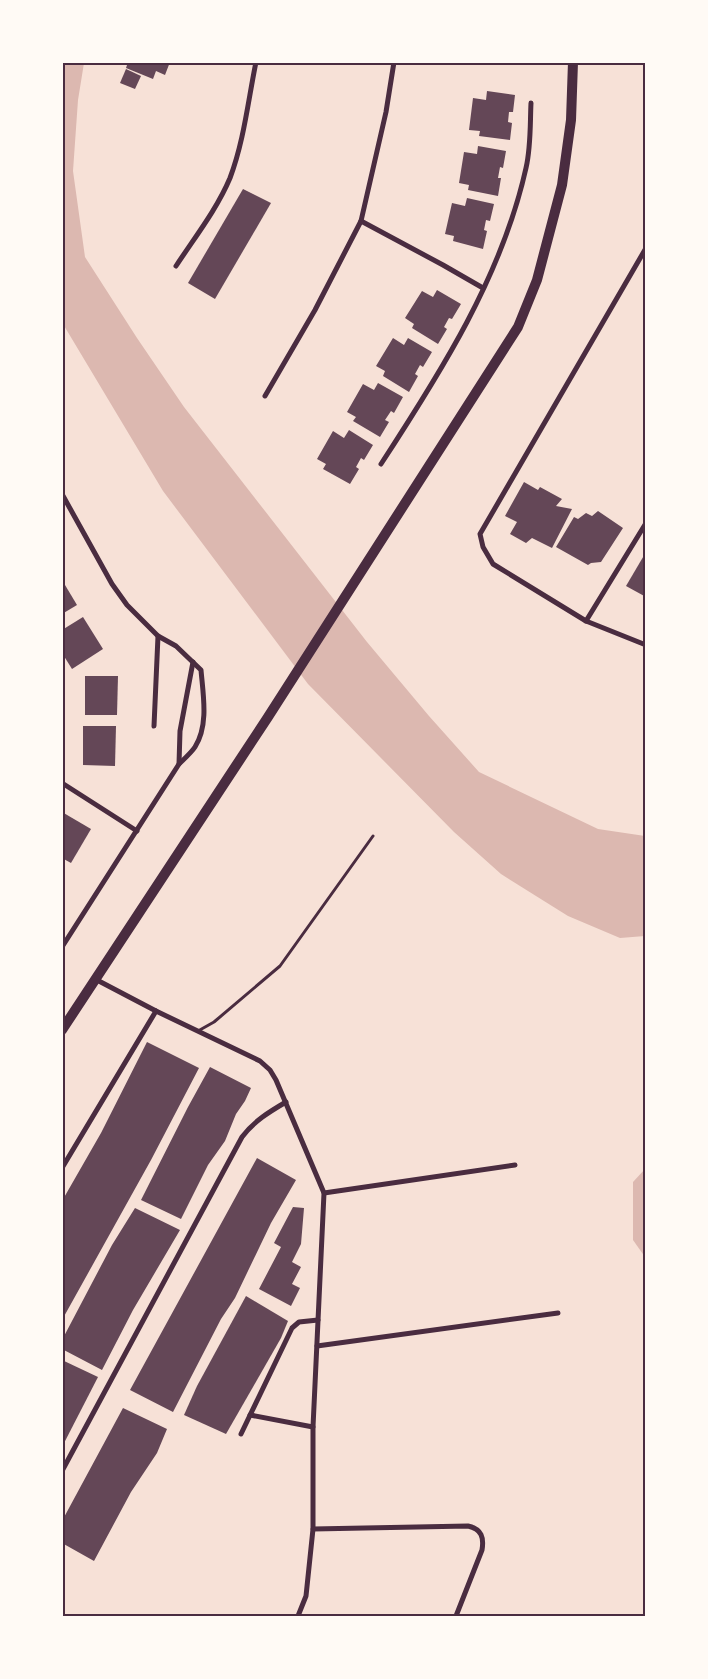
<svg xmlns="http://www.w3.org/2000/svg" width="708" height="1679" font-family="Cabin,sans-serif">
<rect width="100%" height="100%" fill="#f7e1d7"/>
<!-- water -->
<g fill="#dcb8b0">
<polygon points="63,63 84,63 78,100 73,171 85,257 137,338 184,407 367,642 429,716 479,772 598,829 645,836 645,936 620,938 568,916 501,874 454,832 308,684 163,491 63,324"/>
<polygon points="645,1169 645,1257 633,1240 633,1182"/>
</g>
<!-- building -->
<g fill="#644757">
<polygon points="128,62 170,62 165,75 156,71 153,79 126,68"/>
<polygon points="126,69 141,76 135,89 120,83"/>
<polygon points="487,91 515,95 513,112 509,112 508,122 512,123 510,140 479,136 480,131 469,130 473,98 486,100"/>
<polygon points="478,146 506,151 503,168 500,167 498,178 501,178 498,196 468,190 469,185 459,183 464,152 477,154"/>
<polygon points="243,189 271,203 215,299 188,283"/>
<polygon points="467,198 494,204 490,221 486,220 484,230 487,231 483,249 453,241 454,236 445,234 452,203 465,206"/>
<polygon points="437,290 461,304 452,319 449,318 444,327 447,329 438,344 412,328 414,324 405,318 422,291 433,297"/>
<polygon points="393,338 404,345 408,338 432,352 423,367 420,365 415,374 418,376 409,392 383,376 385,371 376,366"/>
<polygon points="378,383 403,397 394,413 391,411 385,420 389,422 380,437 353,421 356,417 347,412 363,384 374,390"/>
<polygon points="349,430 373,445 364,460 361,458 356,467 359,469 350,484 323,469 326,464 317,459 333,431 344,438"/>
<polygon points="524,482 538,490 540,487 562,499 556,506 572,509 552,548 532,538 526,543 510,534 517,522 505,516"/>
<polygon points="598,511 623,528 601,562 591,563 588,565 556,547 574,517 578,519 586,513 592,516"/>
<polygon points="646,552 646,597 626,586"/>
<polygon points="62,580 77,605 62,614"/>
<polygon points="83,617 103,649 72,669 62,653 62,630"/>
<polygon points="85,676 118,676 117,715 85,715"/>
<polygon points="83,726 116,726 115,766 83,765"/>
<polygon points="62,812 91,829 71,863 62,858"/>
<polygon points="147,1042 199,1068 151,1160 62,1320 62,1201 101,1133"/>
<polygon points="210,1067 251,1088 245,1101 236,1114 225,1141 208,1165 181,1219 141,1200 188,1107"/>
<polygon points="257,1158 296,1180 271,1223 235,1298 221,1319 173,1412 130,1390"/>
<polygon points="293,1207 304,1208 301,1244 292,1262 301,1267 292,1284 300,1288 291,1306 259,1289 281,1247 274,1243"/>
<polygon points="135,1208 180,1230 133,1310 102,1370 62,1349 62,1340 112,1245"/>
<polygon points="246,1296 288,1321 281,1338 226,1434 184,1415 197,1386"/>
<polygon points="62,1360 98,1377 62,1447"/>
<polygon points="123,1408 167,1429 157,1453 131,1492 94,1561 62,1543 62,1521"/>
</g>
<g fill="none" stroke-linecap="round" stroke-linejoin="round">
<!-- service -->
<polyline stroke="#4a2c40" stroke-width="3" points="198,1031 214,1022 280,966 373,836"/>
<!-- minor -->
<g stroke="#4a2c40" stroke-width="5">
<polyline points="361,221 443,265 483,288"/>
<polyline points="646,248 480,534 483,547 493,564 586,621 646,645"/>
<path d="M176 266C195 237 217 209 230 178 244 141 248 101 256 62"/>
<polyline points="265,396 315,310 361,221 386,112 394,62"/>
<path d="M381 464C441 372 502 276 526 168 531 147 530 124 531 103"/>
<path d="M62 494 112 584 127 605 158 636 176 646 201 670C203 694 209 725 195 747 191 753 184 759 179 764L62 947"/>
<polyline points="586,621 646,523"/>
<polyline points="154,726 158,636"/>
<polyline points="179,764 180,731 193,662"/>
<polyline points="62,783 137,831"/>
<polyline points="95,979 156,1011 260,1061 270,1070 276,1080 324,1193 313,1427 313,1529 306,1596 298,1616"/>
<polyline points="62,1168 156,1011"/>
<polyline points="324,1193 515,1165"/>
<polyline points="317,1346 558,1313"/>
<polyline points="250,1415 313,1427"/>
<polyline points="241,1434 292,1328 299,1322 318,1320"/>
<path d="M62 1471 242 1137C254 1121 269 1112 286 1102"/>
<path d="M313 1529 468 1526C482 1529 484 1538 482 1550L456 1616"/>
</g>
<!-- primary -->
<polyline stroke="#4a2c40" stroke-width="10" points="62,1030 268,717 518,327 537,280 562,185 571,120 573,62"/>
</g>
<!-- border -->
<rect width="708" height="1679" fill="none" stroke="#fffaf5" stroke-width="128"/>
<rect x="64" y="64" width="580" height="1551" fill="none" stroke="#4a2c40" stroke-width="2"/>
</svg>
